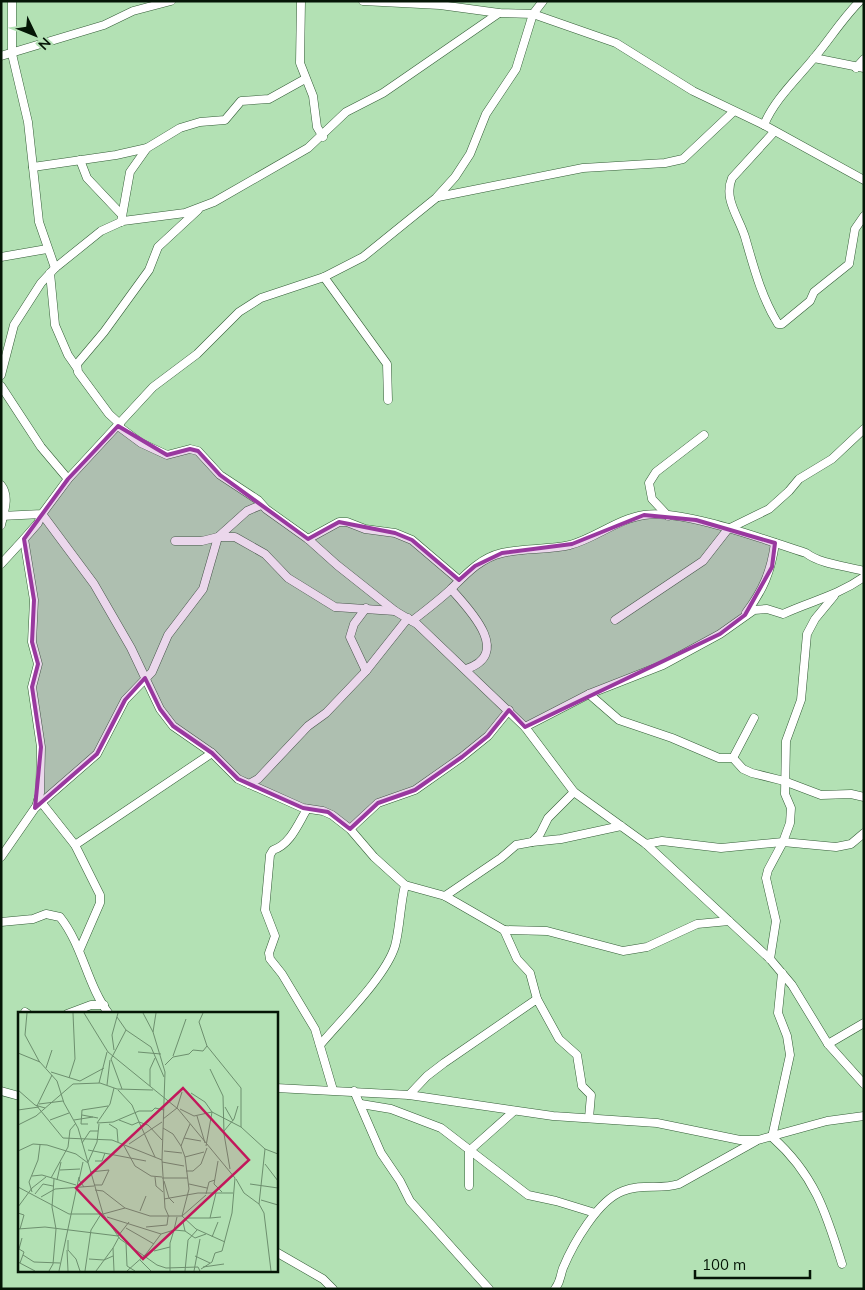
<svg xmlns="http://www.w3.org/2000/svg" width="865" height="1290" font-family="Mulish,sans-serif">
<rect width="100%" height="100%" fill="#b3e1b4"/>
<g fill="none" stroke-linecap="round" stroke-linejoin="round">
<!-- minor casing -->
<g stroke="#335d36" stroke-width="9">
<g id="minor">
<polyline points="12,1 12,54 28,122 39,222 55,268"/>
<polyline points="301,1 300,63 313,96 317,127 323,137"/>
<polyline points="363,1 440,5 499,13 533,14 616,43 693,91 764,125 864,180"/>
<polyline points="1,56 104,25 133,11 171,1"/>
<polyline points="814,58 864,68"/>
<polyline points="856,68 864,59"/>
<path d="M764 125C774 100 797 79 814 58 830 39 842 19 860 1"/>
<path d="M774 132 732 178C723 199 739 217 745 237 754 268 761 296 778 324H782L810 301 814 292 849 264 855 229 864 216"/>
<polyline points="80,160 87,178 122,215"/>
<polyline points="33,167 116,155 147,148 180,128 200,122 225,120 241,101 269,99 305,79"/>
<polyline points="438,197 583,168 665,163 683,159 733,112"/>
<polyline points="121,222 130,172 147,148"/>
<polyline points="1,257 47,249"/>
<polyline points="50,273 55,325 68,355 77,368"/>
<polyline points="324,277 387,364 388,400"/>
<polyline points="1,375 14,325 41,283 55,268 101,231 123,221 185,213 214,202 308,148 346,112 383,93 499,13"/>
<polyline points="1,386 41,447 68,479"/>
<polyline points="120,424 109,414 78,372 77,364 104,332 149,270 158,247 198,210"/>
<path d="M118 426 141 443 167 455 190 449 198 451 220 475 258 500 266 509 308 539 337 565 395 611 417 624 525 727 589 694 663 665 720 634 754 610 767 609 783 614C811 601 837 596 864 577"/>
<path d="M1 485C10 496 4 512 1 525"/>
<path d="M42 514 94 584 131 648 160 709 173 726 212 753 238 779 303 808 323 811 332 815 350 829 374 857 405 885C400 905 400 928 395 946 386 976 341 1020 320 1045"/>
<polyline points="1,516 42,514 68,479 153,387 197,354 239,312 261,298 324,277 363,257 436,198 455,177 470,154 486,114 516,69 533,14 543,1"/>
<polyline points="668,516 652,499 649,483 656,472 704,435"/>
<polyline points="308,539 339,522 347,522 365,529 395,533 412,540 459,580"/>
<polyline points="175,541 202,541 218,537 235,537 265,554 288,578 335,607 395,611"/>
<polyline points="1,564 24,539"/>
<path d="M451 589C469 609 513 654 466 669"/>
<polyline points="366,608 354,624 350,637 366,671"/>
<path d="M746 613C763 590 771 572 775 543"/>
<polyline points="615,620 703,561 728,529 769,509 789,491 799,479 832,459 864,429"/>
<path d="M412 621C425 611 438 601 450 590 465 575 480 558 502 553 524 548 548 550 570 545 596 538 617 519 644 515 684 509 765 540 806 553 820 564 846 566 864 571"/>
<polyline points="589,694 619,720 672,738 719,758 733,758 743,769 752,773 784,781 821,795 851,794 864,797"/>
<polyline points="525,727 574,792 646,844 770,959 792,985 828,1044 864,1084"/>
<polyline points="733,758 754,718"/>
<polyline points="249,784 258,779 308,726 326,713 366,671 408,618"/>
<polyline points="41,802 75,845 100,895 100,903 80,949"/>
<polyline points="36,807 40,793 41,747 32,687 38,664 32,642 34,600 24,539 38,523 42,514"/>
<path d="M307 809C298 824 290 845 273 850L270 855 265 910 275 936 269 953 270 959 282 974 315 1029 333 1090"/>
<polyline points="350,829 378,803 415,790 462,757 488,736 509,710"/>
<polyline points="532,842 561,839 621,826"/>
<polyline points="646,844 662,841 721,848 783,842 836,847 851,844 864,833"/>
<polyline points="75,845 212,753"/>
<polyline points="1,857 35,808 97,754 125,700 152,672 168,635 203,589 218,537 247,511 261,505"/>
<polyline points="405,885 445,896 504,930 517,959 530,973 537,999"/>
<polyline points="445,896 501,858 516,845 532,842 540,834 548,818 574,792"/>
<path d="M1 922 33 919 46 914 60 917C83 946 87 985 109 1014"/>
<polyline points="504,930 547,931 623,951 647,947 697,924 729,921"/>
<polyline points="770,959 776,921 766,878 768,870 783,842 790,823 791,808 785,794 786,741 801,700 807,634 815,619 834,596"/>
<path d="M782 973 778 1013 787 1036 790 1055 772 1137C814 1174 826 1212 842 1264"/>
<polyline points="25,1012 28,1014"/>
<polyline points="67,1014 91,1005 104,1005"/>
<polyline points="828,1044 864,1023"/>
<polyline points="276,1088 409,1095 553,1116 657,1123 740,1140 758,1140 827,1121 864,1116"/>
<polyline points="1,1091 19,1096"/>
<polyline points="354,1091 381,1153 400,1181 410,1201 489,1289"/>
<polyline points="409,1095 427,1076 444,1063 537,999 559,1039 577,1055 582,1086 591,1095 589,1118"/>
<polyline points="361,1104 391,1109 441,1128 528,1195 556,1201 595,1213"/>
<polyline points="469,1186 469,1151 514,1111"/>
<polyline points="276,1252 323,1279 333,1289"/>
<path d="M555 1289C561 1281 560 1276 563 1268 573 1244 598 1200 623 1191 642 1183 661 1190 679 1184L756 1141"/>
</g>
</g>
<!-- minor -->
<use href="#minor" stroke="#fff" stroke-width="8"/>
</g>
<!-- marked area -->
<path fill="#99389f" fill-opacity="0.2" stroke="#99389f" stroke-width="4" stroke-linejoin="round" d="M118 426 167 455 190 449 198 451 220 475 308 539 339 522 395 533 412 540 459 580 475 566 502 553 572 544 644 515 696 520 775 543 772 567 745 615 720 634 525 727 509 710 488 736 462 757 415 790 378 803 350 829 328 812 303 808 238 779 212 753 173 726 160 709 145 678 125 700 97 754 35 808 41 747 32 687 38 664 32 642 34 600 24 539 68 479Z"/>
<!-- overview -->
<g transform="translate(18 1012)">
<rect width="260" height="260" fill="#b3e1b4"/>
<path fill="none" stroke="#6d8f6e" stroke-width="1" d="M9 1 7 23 21 49 39 69 46 91 60 116 85 202 102 227 139 253 148 256 180 255 182 259M66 1 90 40 160 97 217 166 214 201 204 239 197 241 194 250 183 257M125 1 135 20M138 1 135 20 147 60 144 148M185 1 181 10 189 34 223 76V115M99 5 108 18 133 35 146 65M96 38 94 23 100 1M120 40 143 42M0 41 22 50M155 44 168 7M147 53 155 45 171 42 175 38 185 39 189 34M28 56 34 38M192 57 205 84 206 122 212 157M33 60 62 69 86 56M51 66 57 47 55 1M81 71 89 40M89 73 92 48M132 74V57L137 46M104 77 93 47 108 18M0 78 17 93 27 96M100 78 114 93 121 110 130 113 144 128M173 81 187 90 194 100 223 115 247 137 260 142M21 92 45 89M18 93 45 126 94 128 144 148 147 196 151 205M19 94 34 63M207 95 215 109M162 97 176 104 194 100 188 134M0 98 21 95M64 103 80 106M179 104 187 131M145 107 159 96 164 80M32 108 51 101M56 108 75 105M101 108 114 113 121 110 137 145M79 111 95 110 121 99H134L137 96 146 98M79 111 92 92 96 76M70 112H63L64 98 90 94M91 112 99 117 100 130M172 112 166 126 183 129M0 113 18 104 55 72 82 71 99 77 135 78M145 116 155 122 163 134M206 119 216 107 220 94M166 126 163 134 167 145M64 131 72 119H80M105 132 117 154 133 164 144 165M111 132 144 110M70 138 128 149M0 139 15 132 29 133 58 142 70 151M146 139 164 141M77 149H84L87 141M200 149 196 172 204 180M65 150 61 168 66 175M70 150 79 130 81 112M144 150 166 154M247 152 260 169M42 158 62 157M168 159H175L183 152 189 136M72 160 91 158 84 173H76M14 164 24 163 58 173M137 165 138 174 145 180M33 166 50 135 52 118 58 111M144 166H170M218 167 226 181 241 192 246 201 253 259M39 168 43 150M146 169 151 186 156 191M171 172 189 176M232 172 260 176M0 175 51 202H85L107 196 132 204H164L178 217 207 230M77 178 85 179 107 196M14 180 11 170 20 148 22 133M198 181 192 206 203 205M17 182 25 172 35 174M188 182 191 170 197 168M23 185 37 177 76 174M146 187 180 181H215M243 188 260 193M241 192 247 137M0 195 14 176 28 165M122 199 128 184M0 201 6 203 2 217M164 204 171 177 167 145 186 140M164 204 188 183M89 205 143 222 156 218 159 205M128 215 149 213 150 205M108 216 136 232M0 217 27 215 100 224M167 219 165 210 169 206H192M100 224 111 210M194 225 200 210M50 228V238L58 247 62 259M108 231 109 254 117 259M49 238 50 259M136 239 152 235M5 243 16 250 42 251M177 244 192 251M71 247 86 248 95 244M122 248 133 259M0 250 17 259M2 251 6 240 1 237 4 226M185 255 206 252M31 259 35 252 38 217 34 195 36 167M41 259 61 165M67 259 73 218 83 202M78 259 95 236M96 259 95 236 101 225M109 259 128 242 143 222M152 259V231L156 218 167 219 177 226 188 222M167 259 170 228 179 218M176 259 182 227"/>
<path fill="#c2185b" fill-opacity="0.15" stroke="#c2185b" stroke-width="2.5" d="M165 76 231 148 125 247 58 176Z"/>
<rect width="260" height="260" fill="none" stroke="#051506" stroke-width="2.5"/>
</g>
<!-- border -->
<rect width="865" height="1290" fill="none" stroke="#051506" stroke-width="5"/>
<!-- north arrow -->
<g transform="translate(35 35) rotate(133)" stroke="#b3e1b4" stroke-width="4" paint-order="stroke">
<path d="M0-4L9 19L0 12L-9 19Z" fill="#051506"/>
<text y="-8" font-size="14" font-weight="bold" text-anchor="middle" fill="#051506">N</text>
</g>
<!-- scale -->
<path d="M695 1270v8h115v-8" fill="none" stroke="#051506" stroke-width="2.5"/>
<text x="702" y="1270" font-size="15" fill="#051506" stroke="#b3e1b4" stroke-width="4" paint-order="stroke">100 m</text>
</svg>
